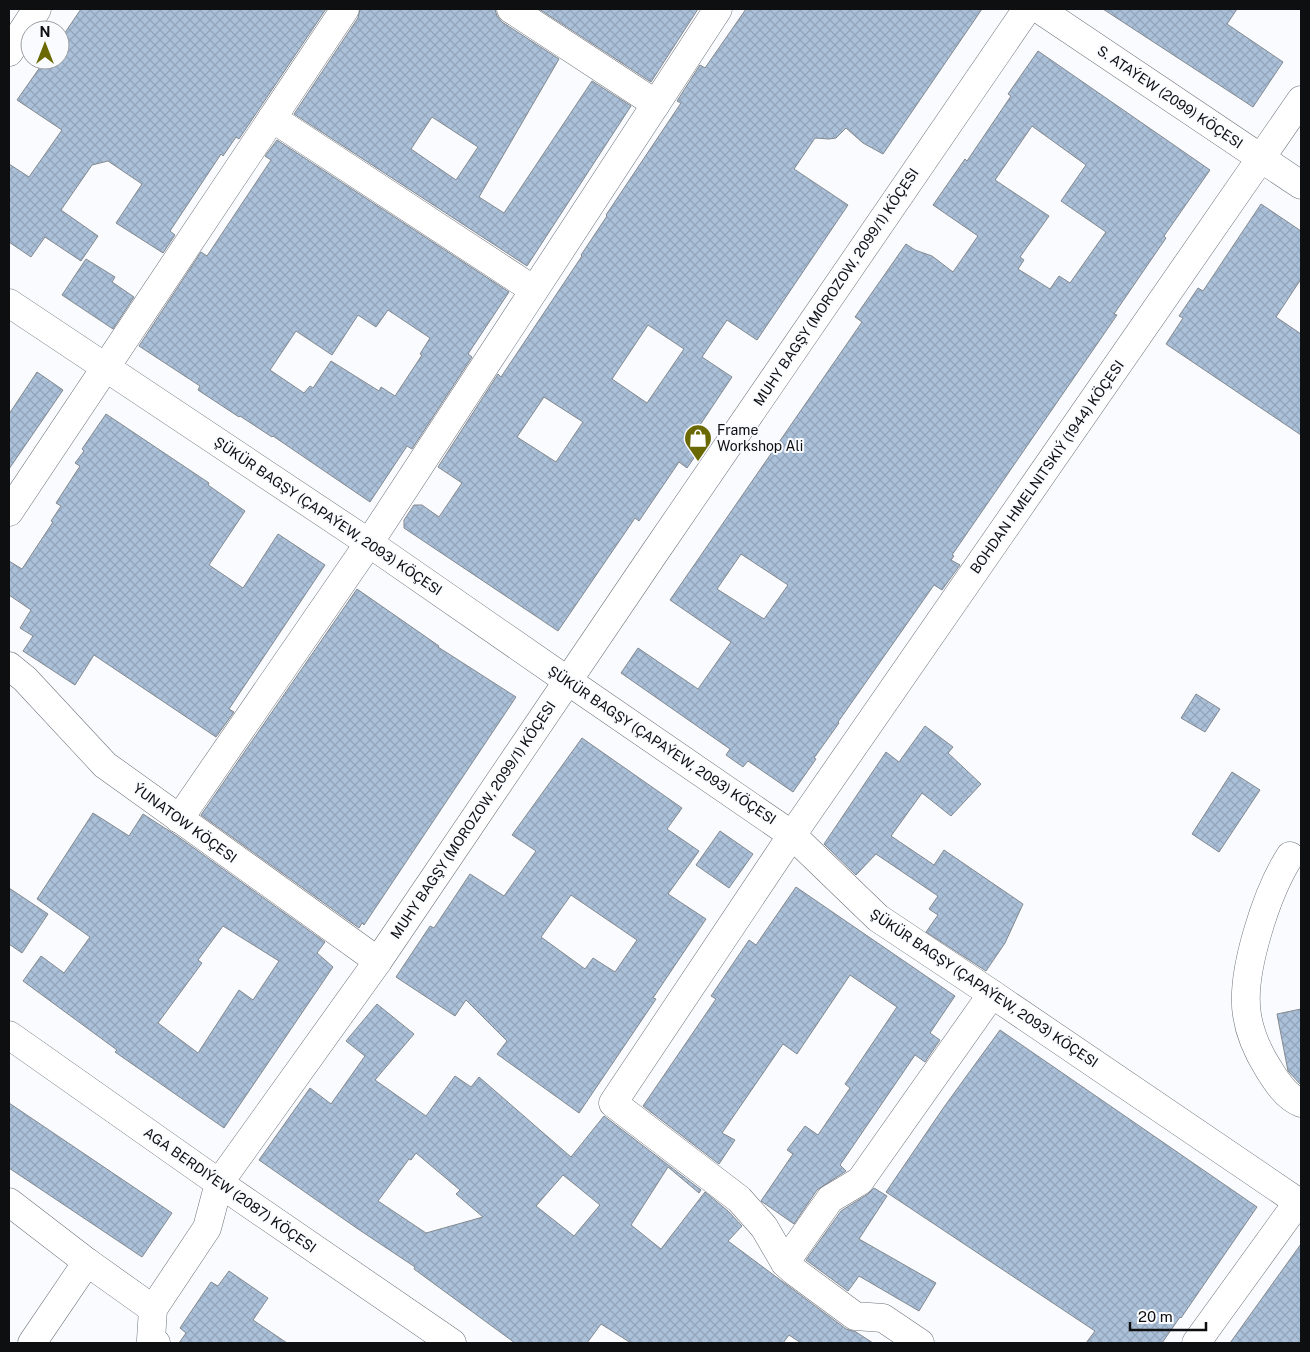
<svg xmlns="http://www.w3.org/2000/svg" width="1310" height="1352" font-family="'Public Sans',sans-serif">
<defs>
<pattern id="building-cross-hatch" width="8" height="8" patternUnits="userSpaceOnUse" patternTransform="scale(1.25)"><rect width="8" height="8" fill="#abc0d9"/><path d="M0 0l8 8M0 8l8-8" fill="none" stroke="#92a4b9"/></pattern>
</defs>
<rect width="100%" height="100%" fill="#f9fbfe"/>
<!-- building -->
<g fill="url(#building-cross-hatch)" stroke="#83898f" fill-rule="evenodd">
<polygon points="81,9 326,9 239,139 236,137 223,156 221,154 170,231 175,235 163,253 116,223 142,184 108,161 92,165 61,210 98,236 81,261 45,237 31,257 9,242 9,164 29,177 62,130 17,100 45,60 60,60 60,40"/>
<path d="M360 9H495L497 16 502 22 559 59 479 197 504 213 592 81 631 106 527 266 294 114 358 18ZM432 117 478 147 456 180 411 149Z"/>
<polygon points="539,9 698,9 651,82"/>
<path d="M746 9H982L883 154 863 143 846 128 836 138 829 139 815 138 794 169 848 205 757 340 727 320 702 357 732 377 694 434 705 442 687 468 679 462 639 521 635 518 558 631 404 528V520L414 505H422L439 517 462 483 438 467 498 374 501 377 582 256 581 255 607 216 606 215 681 103 677 101 700 65 705 68ZM648 325 684 349 647 403 612 379ZM544 397 583 422 556 462 517 437Z"/>
<polygon points="1103,9 1237,9 1227,24 1283,62 1253,107"/>
<path d="M1038 51 1210 170 1164 236 1166 238 1114 314 1117 315 952 555 954 556 951 560 960 565 942 590 934 585 838 722 839 723 814 758 816 759 793 792 748 761 743 767 726 755 730 749 621 673 638 648 698 689 731 642 670 600 862 322 855 317 906 244 915 250 932 256 953 272 978 236 933 205 965 159 967 161 1011 96 1008 94ZM1032 126 1086 165 1061 201 1106 232 1070 283 1059 276 1050 289 1018 269 1024 260 1020 257 1049 216 995 180ZM741 554 788 585 764 619 717 589Z"/>
<path d="M277 140 509 292 468 354 472 357 412 449 407 446 370 502 273 436 272 437 240 416 239 417 198 390 200 386 139 346 201 252 207 256 271 160 265 156ZM388 310 430 338 420 354 422 355 395 396 381 387 379 391 331 361 313 388 310 386 304 393 270 370 296 331 332 355 358 315 376 327Z"/>
<polygon points="1261,204 1301,231 1301,279 1276,317 1301,334 1301,435 1166,344 1183,318 1179,316 1198,288 1203,291"/>
<polygon points="86,259 115,277 112,282 134,297 113,329 62,295"/>
<polygon points="37,372 63,390 9,469 9,414"/>
<polygon points="106,414 209,483 208,485 245,511 209,565 243,588 278,534 325,565 229,709 234,712 216,737 94,655 75,685 23,651 33,636 20,628 31,610 9,595 9,561 22,569 53,522 51,521 61,506 56,503 80,466 75,463 84,451 82,449"/>
<polygon points="357,589 439,646 438,647 516,697 364,925 362,923 359,928 201,815"/>
<polygon points="1196,694 1220,709 1205,732 1181,718"/>
<polygon points="925,726 953,747 948,753 981,784 951,816 922,793 891,836 934,865 944,850 1023,904 1005,943 986,971 926,932 938,915 929,909 938,896 876,854 856,875 824,844 886,752 899,762"/>
<path d="M582 738 682 808 667 829 699 851 668 894 706 919 653 998 656 999 579 1113 497 1054 507 1041 466 1000 455 1016 396 977 430 926 434 928 470 874 504 896 536 851 512 835ZM571 895 637 940 615 972 593 958 585 969 541 937Z"/>
<polygon points="1232,772 1260,790 1219,852 1192,834"/>
<path d="M93 813 129 836 143 814 177 836 325 942 317 953 333 967 224 1128 115 1052 117 1050 23 981 41 956 64 973 90 937 37 899ZM223 926 279 961 253 1000 239 990 198 1053 158 1023 202 963 198 960Z"/>
<polygon points="720,831 753,854 729,888 696,865"/>
<polygon points="796,887 955,996 930,1033 940,1040 925,1062 915,1055 840,1165 846,1171 817,1190 794,1224 761,1201 793,1154 787,1150 805,1126 818,1135 850,1088 845,1084 897,1007 850,975 797,1054 783,1044 722,1133 735,1140 719,1164 643,1106 716,999 711,996 749,940 756,945"/>
<polygon points="9,888 48,914 22,953 9,944"/>
<path d="M377 1004 414 1034 375 1080 426 1116 455 1076 471 1087 479 1077 571 1157 604 1116 701 1190 699 1193 668 1167 631 1225 661 1249 705 1192 728 1211 742 1226 728 1241 846 1329 856 1332 873 1343H801L789 1335 783 1343H631L601 1324 587 1343H515L414 1269 415 1267 358 1229 259 1160 310 1088 331 1104 365 1056 346 1041ZM416 1153 460 1190 456 1194 483 1217 426 1233 378 1201 409 1159 411 1160ZM563 1175 600 1205 574 1236 536 1206Z"/>
<polygon points="1301,1009 1301,1085 1288,1071 1277,1014"/>
<polygon points="1000,1030 1257,1207 1181,1318 1180,1317 1162,1343 1086,1343 1095,1331 886,1192 944,1107"/>
<polygon points="9,1103 172,1213 142,1257 9,1168"/>
<polygon points="874,1188 887,1196 859,1239 936,1283 919,1311 859,1276 848,1291 806,1260 841,1211 868,1194"/>
<polygon points="1301,1244 1301,1343 1230,1343"/>
<polygon points="229,1271 268,1298 253,1320 287,1343 179,1343 186,1333 180,1328 211,1282 218,1286"/>
</g>
<g fill="none" stroke-linecap="round" stroke-linejoin="round">
<!-- minor casing -->
<g stroke="#6e737a" stroke-width="29">
<g id="minor">
<polyline points="511,9 656,104"/>
<polyline points="1039,9 1301,185"/>
<polyline points="9,52 37,9"/>
<polyline points="272,118 534,290"/>
<polyline points="9,303 369,543 568,681 792,835 878,918 992,994 1301,1204"/>
<polyline points="9,512 345,9"/>
<polyline points="9,666 25,679 105,765 378,961"/>
<polyline points="179,819 369,543 718,9"/>
<path d="M1290 856C1267 892 1240 973 1247 1015 1250 1035 1258 1052 1268 1068 1276 1081 1286 1097 1301 1103"/>
<polyline points="9,1035 219,1183 452,1343"/>
<polyline points="9,1202 87,1262 153,1309"/>
<polyline points="785,1263 830,1199 860,1181 992,994"/>
<polyline points="32,1343 87,1262"/>
<polyline points="156,1343 151,1340 153,1309 207,1228 219,1183 378,961 651,558 1027,9"/>
<polyline points="920,1343 883,1318 855,1316 794,1271 785,1263 764,1227 739,1199 613,1103 792,835 1301,100"/>
<polyline points="1196,1343 1298,1202"/>
</g>
</g>
<!-- minor -->
<use href="#minor" stroke="#fff" stroke-width="28"/>
</g>
<!-- icons -->
<defs>
<g id="shop-pin" transform="scale(1.4375)"><path d="M0 17L-7.5 6A9.5 9.5 0 1 1 7.5 6Z" fill="#6b6903" stroke="#f9fbfe"/><path d="M-5-2.5h2.3a2.7 3.5 0 0 1 5.4 0H5L5.5 6h-11ZM-1.5-2.5h3a1.5 2.3 0 0 0-3 0Z" fill="#fff"/></g>
</defs>
<g fill-rule="evenodd">
<use href="#shop-pin" x="698" y="438"/>
</g>
<g text-anchor="middle" dominant-baseline="central" stroke-width="4" stroke-linejoin="round" paint-order="stroke">
<!-- street labels -->
<g font-size="14" fill="#0d0f11" stroke="#f9fbfe">
<text transform="translate(1170 97) rotate(34)">S. ATAÝEW (2099) KÖÇESI</text>
<text transform="translate(836 287) rotate(-56)">MUHY BAGŞY (MOROZOW, 2099/1) KÖÇESI</text>
<text transform="translate(1047 467) rotate(-55)">BOHDAN HMELNITSKIÝ (1944) KÖÇESI</text>
<text transform="translate(328 516) rotate(34)">ŞÜKÜR BAGŞY (ÇAPAÝEW, 2093) KÖÇESI</text>
<text transform="translate(662 745) rotate(34)">ŞÜKÜR BAGŞY (ÇAPAÝEW, 2093) KÖÇESI</text>
<text transform="translate(473 820) rotate(-56)">MUHY BAGŞY (MOROZOW, 2099/1) KÖÇESI</text>
<text transform="translate(185 823) rotate(36)">ÝUNATOW KÖÇESI</text>
<text transform="translate(984 988) rotate(34)">ŞÜKÜR BAGŞY (ÇAPAÝEW, 2093) KÖÇESI</text>
<text transform="translate(230 1190) rotate(35)">AGA BERDIÝEW (2087) KÖÇESI</text>
</g>
<!-- poi labels -->
<g font-size="14" fill="#0d0f11" stroke="#f9fbfe" text-anchor="start">
<text x="717" y="430">Frame<tspan x="717" dy="16">Workshop Ali</tspan></text>
</g>
</g>
<!-- border -->
<rect width="1310" height="1352" fill="none" stroke="#0d0f11" stroke-width="20"/>
<!-- north arrow -->
<g transform="translate(45 45)"><circle r="24" fill="#f9fbfe" stroke="#9b9d9f"/>
<path d="M0-4L9 19L0 12L-9 19Z" fill="#6b6903"/>
<text y="-8" font-size="14" font-weight="bold" text-anchor="middle" fill="#0d0f11">N</text>
</g>
<!-- scale -->
<path d="M1130 1322v8h76v-8" fill="none" stroke="#0d0f11" stroke-width="2.5"/>
<text x="1138" y="1322" font-size="15" fill="#0d0f11" stroke="#f9fbfe" stroke-width="4" paint-order="stroke">20 m</text>
</svg>
